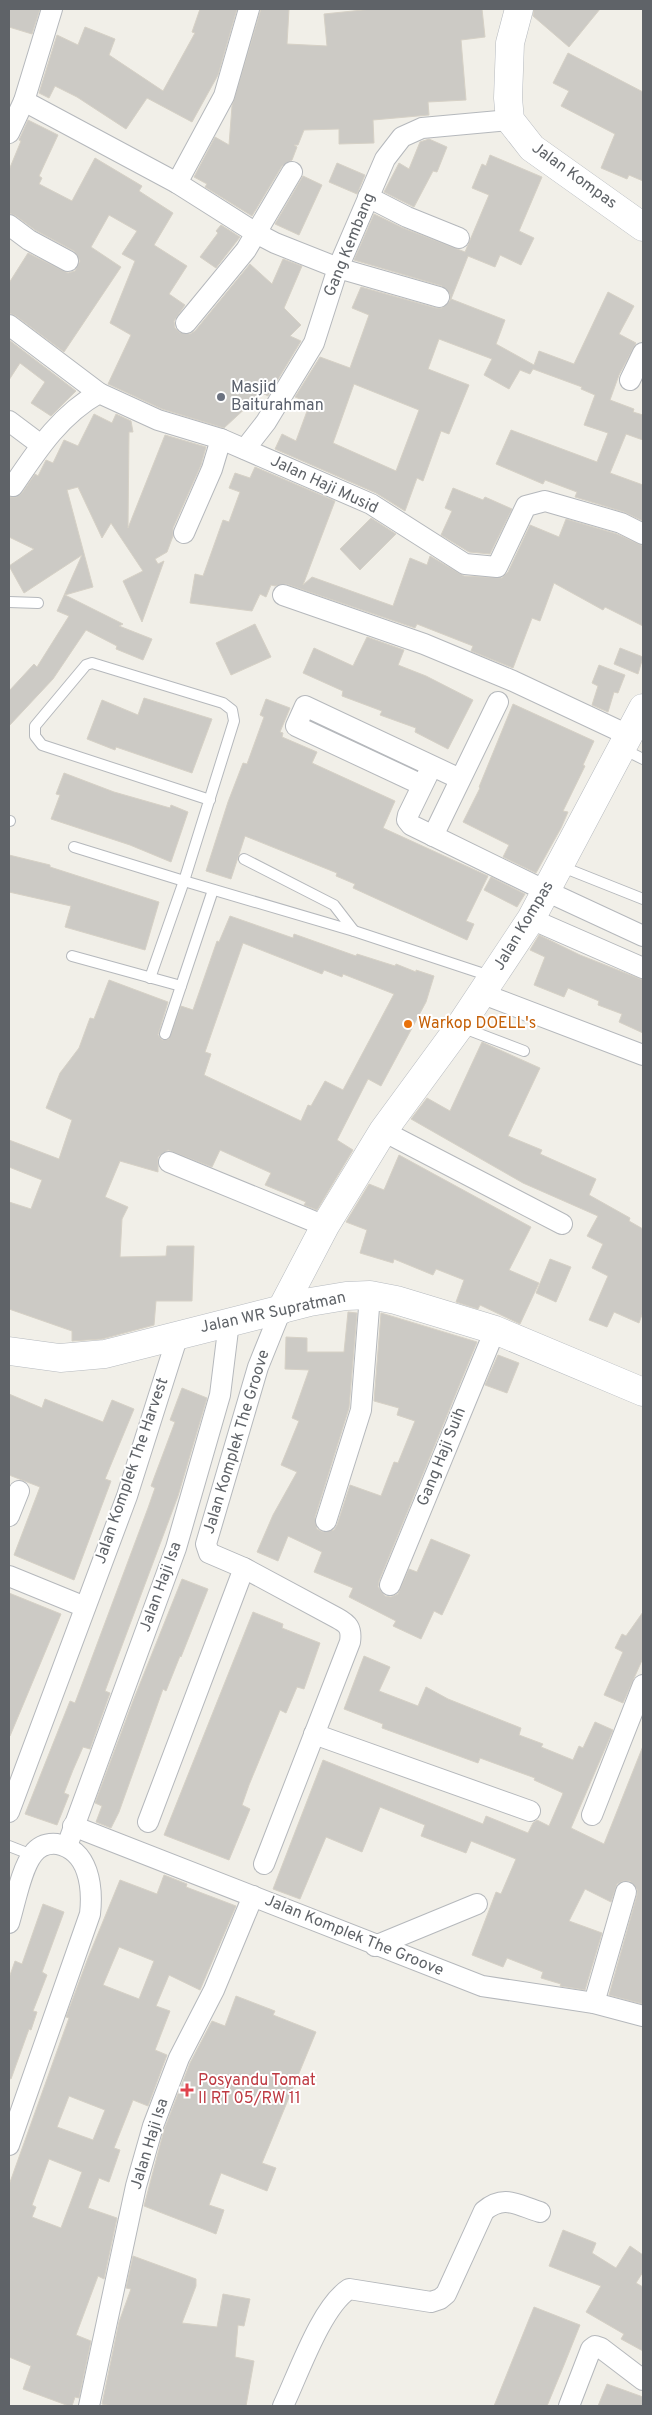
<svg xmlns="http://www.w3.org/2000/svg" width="652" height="2415" font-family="Overpass,sans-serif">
<rect width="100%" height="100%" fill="#f1efe8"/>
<!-- building -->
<g fill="#cccac5" stroke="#d6d1c6" fill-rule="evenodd">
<polygon points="9,9 40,9 32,34 9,27"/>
<polygon points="200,9 237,9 218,75 192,122 147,98 126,129 77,97 55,86 49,98 39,93 57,35 78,45 85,27 115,39 109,55 163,91 195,33 192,32"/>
<polygon points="261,9 289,9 287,44 327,46 324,14 372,9 482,9 485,37 461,40 466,100 428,102 429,115 373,120 374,143 339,144 339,129 304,130 298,145 294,145 297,147 292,160 282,166 252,216 205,187 207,184 194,177 215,137 229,145 232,106"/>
<polygon points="534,9 600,9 569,47 533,16"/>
<polygon points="568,53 643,92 643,181 629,175 627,179 601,168 615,134 561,106 569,91 553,83"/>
<polygon points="28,120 58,135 39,176 42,178 39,184 72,201 95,158 142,186 139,191 173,213 154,245 187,266 169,294 185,305 174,321 175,328 179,332 190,334 195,331 250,264 272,284 283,259 302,266 284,308 301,325 290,336 301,341 268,396 262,393 224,428 162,409 108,384 131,335 110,323 135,261 122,254 137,231 109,215 91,247 121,267 64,352 16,316 9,313 9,283 28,253 68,273 75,271 80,261 74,251 35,230 16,216 9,213 9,170 21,141 19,140"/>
<polygon points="429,139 447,147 437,172 433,171 414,207 384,192 399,163 409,169 420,142"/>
<path d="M490 155 542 177 519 231 534 238 521 265 500 255 495 267 468 256 451 299 505 320 496 344 534 365 539 351 574 364 608 292 634 306 619 334 636 343 619 375 610 400 634 409 633 412 643 415V440L626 434 610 473 643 485V521L624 512 575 497 577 492 545 480 543 484 496 464 511 430 597 462 608 433 584 425 595 395 581 389 582 387 533 369 530 374 520 370 509 389 484 375 492 359 439 339 428 369 469 385 449 434 441 431 423 481 417 478 405 511 376 493 275 449 282 434 296 441 310 403 295 397 320 357 350 368 369 315 352 308 361 287 436 308H442L450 301V294L442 286 354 260 374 214 403 228 465 252 489 195 472 188 482 164 486 166ZM354 384 419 410 396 471 333 443Z"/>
<polygon points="337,163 365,175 357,194 329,182"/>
<polygon points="303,176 322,185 299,235 275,224"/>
<polygon points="221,225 240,237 216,268 200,257 218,233 216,231"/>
<polygon points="9,340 76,391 51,416 31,403 45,382 20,363 9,380"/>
<polygon points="94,414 112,423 116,414 131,421 133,432 129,432 128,528 165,435 206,447 201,465 173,528 173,536 167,552 155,559 158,564 164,561 142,622 123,581 143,571 111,523 102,538 78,487 67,490 93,587 65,595 123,624 119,626 152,639 143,660 116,649 117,646 86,630 53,679 9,726 9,691 34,664 37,667 69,616 57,611 82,555 24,593 9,566 34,549 9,537 9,497 17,497 22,493 35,474 38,476 46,460 53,463 64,440 78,446"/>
<polygon points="255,467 335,501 303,585 312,577 393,606 410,558 427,565 430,556 464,576 502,578 508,572 530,525 559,537 566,519 617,534 643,546 643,626 605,607 603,610 554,583 540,621 532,618 513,668 471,651 473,646 417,624 415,628 286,584 275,586 271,585 266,597 260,594 252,611 190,603 195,574 203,576 223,520 229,522 240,492 229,488 235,473 250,478"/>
<polygon points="453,488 483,500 485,497 512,509 490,554 469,552 441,535 452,511 445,508"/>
<polygon points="371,518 396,534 360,570 340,549"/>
<polygon points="255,624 271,657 231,675 216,643"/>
<polygon points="367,637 404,650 398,665 426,676 473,700 448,749 415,732 416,728 380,715 382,711 342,696 343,691 303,673 314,648 353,666"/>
<polygon points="620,648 643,657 638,674 614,664"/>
<polygon points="599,665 625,675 618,693 614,692 608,712 592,705 598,686 592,683"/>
<polygon points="144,698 212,719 192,773 116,747 115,750 87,739 102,700 138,715"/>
<polygon points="266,699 290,708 280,732 283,733 282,737 317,752 312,763 395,801 383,828 488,876 466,921 474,924 467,940 353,888 355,884 336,876 337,873 245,836 231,879 206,871 228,802 243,763 247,764 264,717 260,715"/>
<polygon points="513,704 594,741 583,765 585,766 563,811 568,812 561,828 536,873 503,857 509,845 463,822 480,788 479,787"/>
<polygon points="64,773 114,792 170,808 171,805 188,812 171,862 130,845 51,819 60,795 56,794"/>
<polygon points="9,855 50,865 50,867 159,902 145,950 65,927 71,906 9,892"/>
<polygon points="491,877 525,894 517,907 484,890"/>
<path d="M230 916 293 938 294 934 356 956 357 954 395 966 396 964 416 972V970L434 976 426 1002 381 1086 368 1079 337 1140 353 1150 317 1210 304 1205 306 1202 265 1185 271 1173 220 1150 212 1167 168 1150 158 1157V1172L120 1161 105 1197 128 1207 122 1219 120 1257 166 1256 167 1246H194L192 1301H156L154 1325 102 1339 72 1341V1331L9 1309V1202L31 1209 42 1180 9 1167V1140L59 1159 72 1120 46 1108 60 1073 79 1048 90 1018 94 1019 109 980 168 1002 158 1035 162 1040 169 1039 181 1006 193 1010 217 941 219 942ZM243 943 322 974 324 970 342 977 343 974 394 994 343 1090 325 1081 311 1106 308 1105 301 1121 204 1075 211 1054 205 1052Z"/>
<polygon points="539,935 580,955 643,980 643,1033 619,1022 622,1014 598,1005 599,1001 568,988 564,997 534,985 545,957 530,950"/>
<polygon points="482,1042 540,1068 508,1136 542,1150 540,1154 596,1179 589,1195 630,1218 629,1221 643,1229 643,1312 639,1323 614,1312 607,1327 589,1320 608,1276 592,1268 603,1244 587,1236 598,1216 523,1183 411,1119 427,1098 450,1111"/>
<polygon points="399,1155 531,1227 509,1270 539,1283 520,1324 480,1305 478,1309 456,1302 464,1280 436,1269 433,1275 394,1259 393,1263 360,1253 367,1230 346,1222 369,1184 384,1190"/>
<polygon points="550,1259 571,1267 556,1302 536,1293"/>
<polygon points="348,1312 357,1313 349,1408 315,1517 317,1529 323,1532 334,1530 337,1525 350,1485 381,1496 394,1462 398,1463 415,1421 397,1415 399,1408 374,1401 381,1313 477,1342 379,1581 378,1587 385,1596 391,1597 398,1594 409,1569 417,1572 431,1539 470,1555 442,1615 434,1611 421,1639 393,1626 396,1621 349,1597 353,1588 314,1572 322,1552 288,1536 278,1561 257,1552 273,1515 297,1472 281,1465 299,1421 292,1418 309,1370 285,1369 286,1337 307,1338 307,1352 344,1352"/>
<polygon points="498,1355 519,1363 507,1393 485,1385"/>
<polygon points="182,1388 207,1398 178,1496 105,1691 110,1693 90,1749 83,1747 73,1770 64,1793 69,1795 57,1825 25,1814 70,1701 75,1703 148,1508 155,1488 151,1486 175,1422 170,1420"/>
<polygon points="9,1394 42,1408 45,1399 103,1422 112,1400 134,1409 105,1479 111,1481 74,1580 14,1555 40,1487 9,1475"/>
<polygon points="182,1579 208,1589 181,1657 180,1656 166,1691 163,1689 119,1812 111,1828 96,1822 102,1806 95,1803 133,1701"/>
<polygon points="9,1593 61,1614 10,1736 9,1736"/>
<polygon points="253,1612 283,1624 282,1628 320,1643 304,1689 297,1687 286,1713 280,1710 249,1785 242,1805 250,1809 229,1860 164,1835"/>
<polygon points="643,1612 643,1658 623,1703 604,1695 623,1652 615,1648 622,1634 626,1636"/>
<polygon points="364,1656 390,1667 379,1691 418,1706 426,1687 448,1699 521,1728 519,1735 543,1744 541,1747 573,1760 579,1746 583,1748 595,1722 613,1730 571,1828 604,1844 643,1746 643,2004 609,1995 637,1895 637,1889 630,1881 623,1881 617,1884 611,1902 585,1889 569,1921 602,1933 585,1990 560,1986 561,1984 541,1978 543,1972 507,1958 503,1967 472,1955 496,1892 501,1894 516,1859 471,1841 466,1853 421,1836 425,1825 380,1807 362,1852 326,1837 300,1899 273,1889 323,1760 483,1824 486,1816 528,1833 533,1823 537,1820 549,1826 562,1796 563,1793 534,1780 535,1778 480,1758 478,1763 382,1728 383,1724 344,1709"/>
<path d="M164 1875 187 1884 186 1887 236 1906 200 1990 169 1975 156 2006 170 2011 155 2050 167 2055 148 2106 133 2100 114 2148 120 2150 109 2182 99 2178 88 2208 117 2218 104 2279 98 2276 76 2335 91 2341 79 2398 75 2397 72 2406H69L23 2389 31 2366 9 2357V2185L61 2040 69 2018 66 2017 88 1958 120 1880 157 1894ZM119 1947 154 1961 139 1999 103 1985ZM69 2096 105 2110 93 2140 57 2127ZM49 2159 82 2172 61 2228 32 2217 36 2207 32 2205Z"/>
<polygon points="43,1904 64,1912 42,1972 47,1975 33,2011 37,2012 31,2030 29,2029 11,2079 9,2078 9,1978 15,1961 22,1964"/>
<polygon points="236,1996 275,2011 273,2015 316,2032 262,2163 276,2168 267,2191 221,2173 209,2205 224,2210 216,2234 144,2206 164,2130 190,2063 212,2021 225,2026"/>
<polygon points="563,2230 596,2243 592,2253 616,2268 630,2246 643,2255 643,2272 636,2283 643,2287 643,2351 621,2339 624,2334 586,2312 601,2286 549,2266"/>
<polygon points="133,2256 196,2279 196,2286 182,2323 217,2327 223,2294 250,2299 244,2326 238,2325 235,2357 254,2361 246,2406 112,2406 102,2404 119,2322 131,2289 126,2288"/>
<polygon points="534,2307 580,2325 564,2365 547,2406 494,2406"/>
<polygon points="607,2384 643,2397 643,2406 598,2406"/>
</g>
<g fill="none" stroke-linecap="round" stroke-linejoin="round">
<!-- lane casing -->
<g stroke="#b5b8bc" stroke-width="12">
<g id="lane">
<polyline points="9,602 38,603"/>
<polyline points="623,749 643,759"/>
<polyline points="210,800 42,745 35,736 35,726 86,665 92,663 223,703 232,710 234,721 184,881 354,931 490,976"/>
<polyline points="9,821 10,821"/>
<polyline points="74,847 184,881 150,978"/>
<polyline points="244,859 334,905 354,931"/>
<polyline points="560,866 643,899"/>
<polyline points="72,956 181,986"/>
<polyline points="461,1027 524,1051"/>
<polyline points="165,1034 213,890"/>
<polyline points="9,1846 32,1855"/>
</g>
</g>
<!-- street casing -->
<g stroke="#b5b8bc" stroke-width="22">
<g id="street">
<polyline points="24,101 177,183 256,233 275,243 338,268 439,297"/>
<polyline points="9,133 24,101 52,9"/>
<polyline points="177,183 224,96 249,9"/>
<polyline points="368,197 407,217 459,238"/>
<polyline points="9,225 29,240 68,261"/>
<polyline points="186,323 246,250 292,172"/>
<polyline points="9,325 99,393 158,420 221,439 371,504 465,564 497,567 526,506 545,501 621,523 643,534"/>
<polyline points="630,380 643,353"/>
<polyline points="9,421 41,445"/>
<polyline points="245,449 266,422 314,343 338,268 385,159 402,137 422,128 510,120"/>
<path d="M9 485 13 486C38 449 60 415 99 393"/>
<polyline points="184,533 212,469 221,439"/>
<polyline points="283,595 424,644 513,681 628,735"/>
<polyline points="428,774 408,815 407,820 411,825 546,891 643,936"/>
<polyline points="422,785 296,726 305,706 460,779"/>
<polyline points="433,836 498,702"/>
<polyline points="531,919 643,968"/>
<polyline points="483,994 643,1055"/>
<polyline points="383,1131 562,1224"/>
<polyline points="169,1162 325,1226"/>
<polyline points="9,1516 19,1491"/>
<polyline points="326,1521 361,1410 370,1295"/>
<polyline points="9,1576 85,1607"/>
<polyline points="390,1585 495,1330"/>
<polyline points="314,1734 530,1811"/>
<polyline points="9,1812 127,1496 178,1335"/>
<polyline points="592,1815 643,1685"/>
<polyline points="148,1822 244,1568"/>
<polyline points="73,1826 482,1986 594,2003 643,2016"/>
<polyline points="67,1846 176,1548 220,1395 229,1322"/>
<path d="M264 1864 350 1642C352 1628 348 1624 337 1618L244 1568 209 1553 206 1544 258 1367 281 1310"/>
<path d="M9 1923C15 1904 21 1869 33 1854 39 1846 47 1843 57 1844 89 1850 93 1887 90 1914L9 2145"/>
<polyline points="375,1946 477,1904"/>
<polyline points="594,2003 626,1892"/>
<polyline points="89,2406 136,2186 153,2126 179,2058 214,1990 253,1896"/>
<path d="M283 2406C298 2375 321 2307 349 2289L431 2302 440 2299 446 2294 484 2211C504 2194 517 2205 540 2212"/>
<polyline points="569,2406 591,2349 595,2346 601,2348 643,2380"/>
</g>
</g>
<!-- secondary casing -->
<g stroke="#b6babf" stroke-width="29">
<g id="secondary">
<polyline points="519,9 510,43 508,98 510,120 532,148 643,227"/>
<polyline points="281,1310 325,1226 383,1131 460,1026 531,919 643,708"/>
<polyline points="9,1351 60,1358 105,1354 310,1302 346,1296 370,1295 396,1300 495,1330 643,1392"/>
</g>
</g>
<!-- lane -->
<use href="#lane" stroke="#fff" stroke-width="10"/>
<!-- street -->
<use href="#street" stroke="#fff" stroke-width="20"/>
<!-- secondary -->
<use href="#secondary" stroke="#fff" stroke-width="28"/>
</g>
<!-- markers -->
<circle fill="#6b7280" stroke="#fff" stroke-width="2" cx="221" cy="397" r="5"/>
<circle fill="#e8710a" stroke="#fff" stroke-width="2" cx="408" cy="1024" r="5"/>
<path fill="#e0444e" stroke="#fff" stroke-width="2" d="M184.5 2082.5h5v5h5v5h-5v5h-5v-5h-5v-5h5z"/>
<g text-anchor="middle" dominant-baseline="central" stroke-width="4" stroke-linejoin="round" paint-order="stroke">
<!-- street labels -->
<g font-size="16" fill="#5f6368" stroke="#fff">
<text transform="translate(574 176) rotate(36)">Jalan Kompas</text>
<text transform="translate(350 245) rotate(-68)">Gang Kembang</text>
<text transform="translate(324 485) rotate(25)">Jalan Haji Musid</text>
<text transform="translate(524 926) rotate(-59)">Jalan Kompas</text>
<text transform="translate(273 1313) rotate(-12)">Jalan WR Supratman</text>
<text transform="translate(237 1442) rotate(-73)">Jalan Komplek The Groove</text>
<text transform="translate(442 1457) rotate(-68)">Gang Haji Suih</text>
<text transform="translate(132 1471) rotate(-71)">Jalan Komplek The Harvest</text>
<text transform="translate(161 1587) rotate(-70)">Jalan Haji Isa</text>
<text transform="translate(354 1936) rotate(22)">Jalan Komplek The Groove</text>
<text transform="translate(150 2144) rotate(-73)">Jalan Haji Isa</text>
</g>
<!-- worship labels -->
<g font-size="16" fill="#5b616d" stroke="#fff" text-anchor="start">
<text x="231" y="388">Masjid<tspan x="231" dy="18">Baiturahman</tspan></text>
</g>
<!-- food labels -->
<g font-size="16" fill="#c56008" stroke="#fff" text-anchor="start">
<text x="418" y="1024">Warkop DOELL's</text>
</g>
<!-- health labels -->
<g font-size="16" fill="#be3a42" stroke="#fff" text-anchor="start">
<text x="198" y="2081">Posyandu Tomat<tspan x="198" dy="18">II RT 05/RW 11</tspan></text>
</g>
</g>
<!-- border -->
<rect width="652" height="2415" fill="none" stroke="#5f6368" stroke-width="20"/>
</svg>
